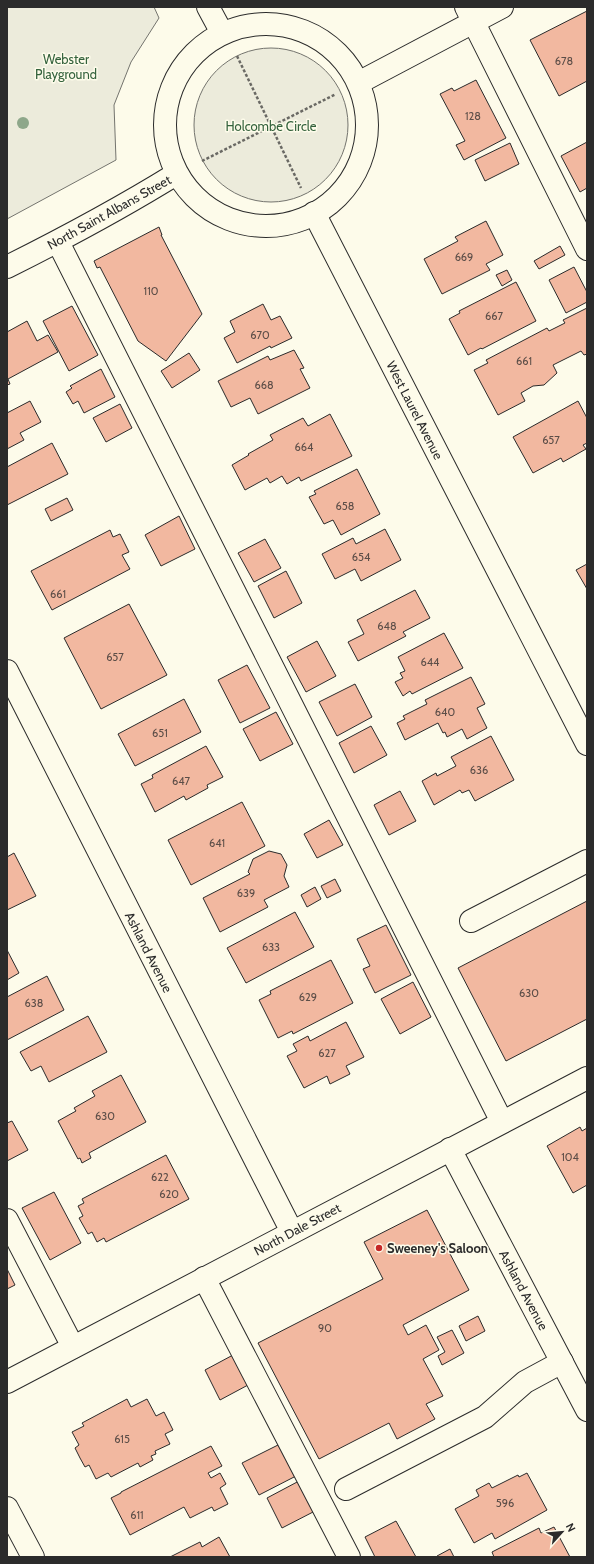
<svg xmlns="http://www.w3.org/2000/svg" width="594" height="1564" font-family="Cabin,sans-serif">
<rect width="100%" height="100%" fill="#fdfbea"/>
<!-- green -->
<g fill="#ecebdb" stroke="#74746e">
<polygon points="7,7 154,7 159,18 131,62 114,105 116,160 7,219"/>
<circle cx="271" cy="125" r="77"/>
</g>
<!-- building -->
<g fill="#f2b8a0" stroke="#2b2b2b">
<polygon points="587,11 587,81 559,96 530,40"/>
<polygon points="476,80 506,138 464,160 456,145 465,141 440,94 452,88 454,91"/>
<polygon points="587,142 587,188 580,192 561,156"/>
<polygon points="510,143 519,164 485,181 475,160"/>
<polygon points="486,221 503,255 486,264 490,270 442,294 424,259 458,241 455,237"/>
<polygon points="159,227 162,235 161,235 202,314 166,361 138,341 100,267 97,268 94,261"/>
<polygon points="560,246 565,255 539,269 534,261"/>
<polygon points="574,267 587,292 587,302 566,313 549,280"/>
<polygon points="507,270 512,280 502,286 496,275"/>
<polygon points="516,282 536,321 482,349 481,348 468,355 449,319 460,313 459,311"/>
<polygon points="263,304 271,320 280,316 292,338 271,348 270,346 237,363 224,338 235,332 230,321"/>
<polygon points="72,306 98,355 69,371 43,321"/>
<polygon points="587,308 587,354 584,355 581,351 553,365 557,373 544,385 533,386 521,393 525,401 498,415 474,370 488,363 486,360 547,328 549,331 565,323 563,320"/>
<polygon points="27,321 37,341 48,335 58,352 8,379 10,384 7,385 7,332"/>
<polygon points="294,350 304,368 300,369 310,388 258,414 250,398 231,407 218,381 268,356 270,360"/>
<polygon points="189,353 200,370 172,388 161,371"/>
<polygon points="101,369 115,397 84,413 78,401 73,404 66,392 72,388 70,386"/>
<polygon points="30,401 41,422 20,433 24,440 7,449 7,413"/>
<polygon points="578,401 587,418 587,443 583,445 586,449 563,462 561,458 533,473 513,437"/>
<polygon points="120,404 132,428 106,442 93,418"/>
<polygon points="330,414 352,456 301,481 299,477 287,484 282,476 270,483 267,478 245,490 232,465 249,455 248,454 273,440 270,435 303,418 308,426"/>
<polygon points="52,443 68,474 7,505 7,467"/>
<polygon points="357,469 380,514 341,535 333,520 324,524 309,497 316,494 314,491"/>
<polygon points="67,498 73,510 51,521 45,509"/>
<polygon points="179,516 195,549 161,566 145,535"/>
<polygon points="385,529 401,560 361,581 355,569 335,579 322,554 353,538 356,544"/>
<polygon points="110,530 113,537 120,534 129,552 122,555 130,569 52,610 31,571"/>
<polygon points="265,539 281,568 254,582 238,553"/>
<polygon points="587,564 587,589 576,570"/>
<polygon points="286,571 302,603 274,618 258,586"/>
<polygon points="415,590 430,618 403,632 406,636 358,661 348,642 364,634 357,620"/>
<polygon points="129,604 167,675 101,709 64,638"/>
<polygon points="444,633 463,668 412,694 410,691 403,696 395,682 403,678 400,673 405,671 398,657"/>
<polygon points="317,641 336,676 306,692 287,657"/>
<polygon points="247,665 270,708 240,723 218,680"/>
<polygon points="471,677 485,704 477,708 487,728 467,739 462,729 447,737 445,732 443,733 438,723 405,740 397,723 405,719 403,716 427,704 425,700"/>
<polygon points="355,684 372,717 337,736 319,702"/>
<polygon points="184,699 201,732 135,766 118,734"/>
<polygon points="276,712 293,744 260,761 243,729"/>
<polygon points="371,726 387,755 354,773 339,743"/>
<polygon points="491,736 514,780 475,801 469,790 462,793 460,790 434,805 422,781 436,773 437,776 456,766 451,757"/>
<polygon points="206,746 223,777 207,785 208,788 186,800 184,796 155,812 141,784 153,778 152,775"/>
<polygon points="400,791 416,821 389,835 374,805"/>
<polygon points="242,802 265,846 191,885 168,840"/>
<polygon points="329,820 343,845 317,858 304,834"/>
<polygon points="269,851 281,854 287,865 284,876 289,887 264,900 268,907 220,932 203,898 250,874 248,872 253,859"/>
<polygon points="14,853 36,896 7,910 7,857"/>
<polygon points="335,879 341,891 327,898 321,886"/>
<polygon points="315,887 321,899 307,907 301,895"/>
<polygon points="587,901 587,1019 506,1061 458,968"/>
<polygon points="295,912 314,947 246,983 227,948"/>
<polygon points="386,925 411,975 375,993 363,969 370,966 357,939"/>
<polygon points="7,950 19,973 7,980"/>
<polygon points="331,960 353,1003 293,1034 292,1031 278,1038 259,1000 271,994 270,991"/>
<polygon points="47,976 64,1010 7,1040 7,997"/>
<polygon points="413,982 431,1017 400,1034 381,999"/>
<polygon points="88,1016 107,1052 49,1082 41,1066 31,1071 20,1052"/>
<polygon points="346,1022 364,1057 346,1066 350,1074 330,1084 327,1076 304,1088 287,1056 297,1051 293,1044 308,1036 310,1041"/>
<polygon points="121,1075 146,1122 89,1153 91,1158 82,1163 80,1158 78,1159 58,1121 76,1111 74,1108 95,1096 92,1091"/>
<polygon points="12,1121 28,1150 7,1161 7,1123"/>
<polygon points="580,1127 582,1131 587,1128 587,1185 573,1193 547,1146"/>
<polygon points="166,1155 189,1199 106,1242 104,1238 97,1242 92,1232 88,1234 79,1218 83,1216 78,1206 84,1203 82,1199"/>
<polygon points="54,1192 81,1243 50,1260 22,1208"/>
<polygon points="427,1210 469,1290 403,1325 408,1335 426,1325 439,1350 423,1359 443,1396 426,1404 435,1419 397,1439 389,1423 319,1459 258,1343 383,1279 364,1242"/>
<polygon points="7,1269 15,1285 7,1289"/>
<polygon points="478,1316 485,1331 466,1341 459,1326"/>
<polygon points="452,1330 464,1353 442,1365 438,1356 445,1352 437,1337"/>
<polygon points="233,1355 248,1385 220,1400 205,1370"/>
<polygon points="127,1399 131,1407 147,1399 156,1416 164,1412 173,1430 165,1434 170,1444 155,1451 156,1454 151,1456 153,1460 140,1467 138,1463 111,1477 108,1473 96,1479 89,1465 85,1467 80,1458 75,1448 79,1445 72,1432 84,1426 82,1423"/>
<polygon points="280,1444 296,1476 259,1495 242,1463"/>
<polygon points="211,1446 222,1466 208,1473 211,1478 220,1473 226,1484 220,1488 228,1504 214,1511 212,1507 190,1518 184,1507 130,1535 111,1498 121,1493 121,1492"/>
<polygon points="527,1473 547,1510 495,1539 492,1533 474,1543 455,1509 479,1496 476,1490 489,1483 492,1488 518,1475 519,1477"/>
<polygon points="299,1481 315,1511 282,1528 267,1498"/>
<polygon points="396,1521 416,1557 375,1557 365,1537"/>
<polygon points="554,1527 570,1557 494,1557 492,1552 539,1528 541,1533"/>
<polygon points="219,1537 230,1557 170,1557 200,1542 202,1547"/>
<polygon points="450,1549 454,1557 438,1557 437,1556"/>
</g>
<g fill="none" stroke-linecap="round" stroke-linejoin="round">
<!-- minor casing -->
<g stroke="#2b2b2b" stroke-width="24">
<g id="minor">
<polyline points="208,7 222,33"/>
<polyline points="466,7 587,249"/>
<circle cx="266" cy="125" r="101"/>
<polyline points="360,82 502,7"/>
<polyline points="314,213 587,744"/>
<polyline points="58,242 502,1122"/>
<path d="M7 267C65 238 121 208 176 174"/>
<polyline points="7,671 292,1232"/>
<polyline points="471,921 587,861"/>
<polyline points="450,1149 587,1410"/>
<polyline points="7,1220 73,1347"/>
<polyline points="204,1278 349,1557"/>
<polyline points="346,1489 485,1417 525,1382 562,1362"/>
<polyline points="7,1508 33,1557"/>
</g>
</g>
<!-- major casing -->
<g stroke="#2b2b2b" stroke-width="24">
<polyline id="major" points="7,1382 587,1078"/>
</g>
<!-- path -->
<g stroke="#6a6964" stroke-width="2.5" stroke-dasharray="3 2" stroke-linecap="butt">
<polyline points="237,56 301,188"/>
<polyline points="202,161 336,94"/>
</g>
<!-- minor -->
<use href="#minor" stroke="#fdfbea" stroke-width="22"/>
<!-- major -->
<use href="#major" stroke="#fdfbea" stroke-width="22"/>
</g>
<!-- trees -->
<circle fill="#8ea78a" cx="23" cy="123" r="6"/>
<!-- markers -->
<circle fill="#c62828" stroke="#fdfbea" stroke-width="1.5" cx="379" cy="1248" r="4"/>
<g text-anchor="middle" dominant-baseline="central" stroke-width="3" stroke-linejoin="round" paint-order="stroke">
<!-- number labels -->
<g font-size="11" fill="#5d4e48">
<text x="564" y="61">678</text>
<text x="473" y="116">128</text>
<text x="464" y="257">669</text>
<text x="151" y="291">110</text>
<text x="494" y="316">667</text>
<text x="260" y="335">670</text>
<text x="524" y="361">661</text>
<text x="264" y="385">668</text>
<text x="551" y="440">657</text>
<text x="304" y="447">664</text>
<text x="345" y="506">658</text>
<text x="361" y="557">654</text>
<text x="58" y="594">661</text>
<text x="387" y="626">648</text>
<text x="115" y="657">657</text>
<text x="430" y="662">644</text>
<text x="445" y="712">640</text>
<text x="160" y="733">651</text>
<text x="479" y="770">636</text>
<text x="181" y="781">647</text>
<text x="217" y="843">641</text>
<text x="246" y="893">639</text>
<text x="271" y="947">633</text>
<text x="529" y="993">630</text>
<text x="308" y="997">629</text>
<text x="34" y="1003">638</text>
<text x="327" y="1053">627</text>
<text x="105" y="1116">630</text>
<text x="570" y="1157">104</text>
<text x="160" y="1177">622</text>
<text x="169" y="1194">620</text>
<text x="325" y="1328">90</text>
<text x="122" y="1439">615</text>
<text x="505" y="1503">596</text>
<text x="137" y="1515">611</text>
</g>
<!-- park labels -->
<g font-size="13" fill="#34623c" stroke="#fdfbea">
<text x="66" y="59">Webster<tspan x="66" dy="15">Playground</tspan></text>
<text x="271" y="126">Holcombe Circle</text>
</g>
<!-- street labels -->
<g font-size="13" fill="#2b2b2b" stroke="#fdfbea">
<text transform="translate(109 212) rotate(-29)">North Saint Albans Street</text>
<text transform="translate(415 410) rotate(63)">West Laurel Avenue</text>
<text transform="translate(149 952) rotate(63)">Ashland Avenue</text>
<text transform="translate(297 1229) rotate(-28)">North Dale Street</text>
<text transform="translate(524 1290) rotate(62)">Ashland Avenue</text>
</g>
<!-- poi labels -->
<g font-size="13" font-weight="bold" fill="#2b2b2b" stroke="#fdfbea" text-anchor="start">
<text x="387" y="1248">Sweeney's Saloon</text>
</g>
</g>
<!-- border -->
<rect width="594" height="1564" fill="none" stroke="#2b2b2b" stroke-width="16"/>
<!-- north arrow -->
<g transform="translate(562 1532) rotate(63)" stroke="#fdfbea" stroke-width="3" paint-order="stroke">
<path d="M0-3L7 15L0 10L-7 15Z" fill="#2b2b2b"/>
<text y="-6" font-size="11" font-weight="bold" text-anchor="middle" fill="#2b2b2b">N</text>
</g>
</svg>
